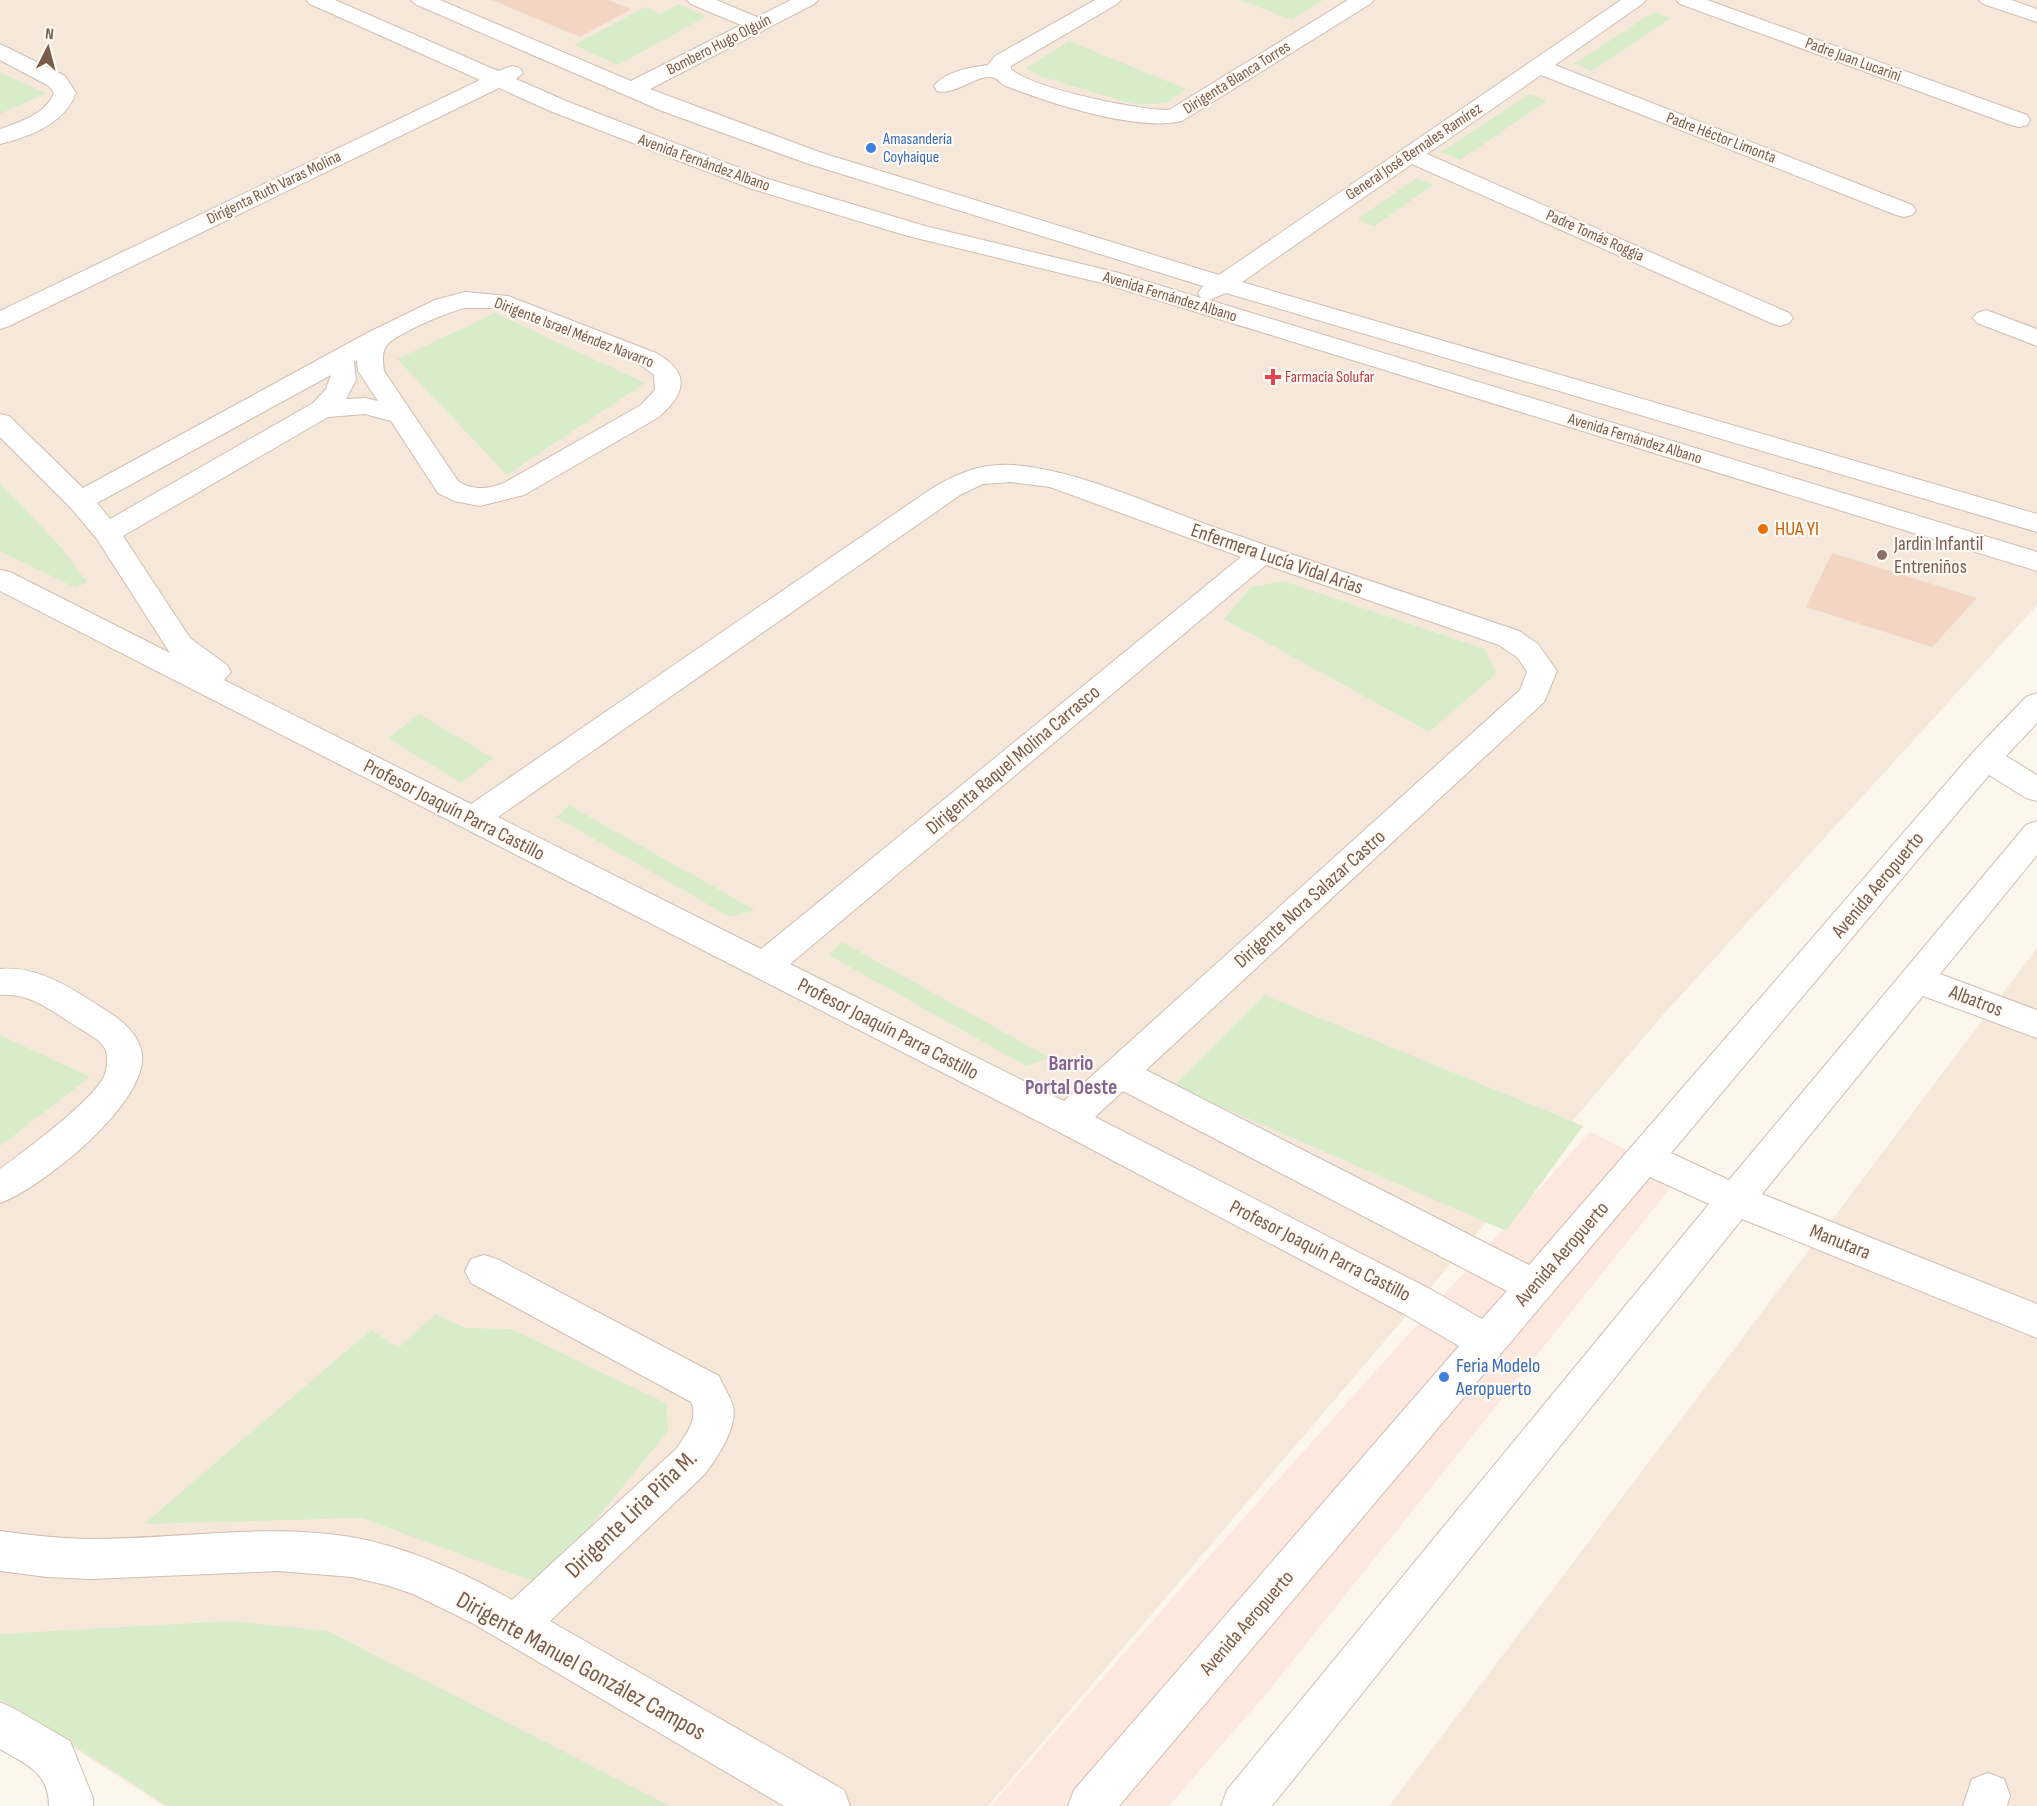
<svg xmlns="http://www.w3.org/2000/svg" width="2037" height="1806" font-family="'Sofia Sans Condensed',sans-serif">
<rect width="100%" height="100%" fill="#fdf6ec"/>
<!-- residential -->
<g fill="#f5e8da">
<polygon points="0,0 2037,0 2037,605 1662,1016 988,1806 164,1806 0,1700"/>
<polygon points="2037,948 2037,1806 1389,1806"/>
</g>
<!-- commercial -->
<polygon fill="#fde8e0" points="1590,1132 1679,1177 1271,1688 1169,1806 991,1806 1190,1578"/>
<!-- green -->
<g fill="#d8ecc9">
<polygon points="1240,0 1323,0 1292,20"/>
<polygon points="678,4 707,16 618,65 574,45 645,7 660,14"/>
<polygon points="1654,12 1671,18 1592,71 1574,64"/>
<polygon points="1069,41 1186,89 1166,103 1136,105 1039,76 1026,68"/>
<polygon points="0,72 46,93 0,114"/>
<polygon points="1530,94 1547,101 1460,160 1441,152"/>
<polygon points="1417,178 1433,185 1374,226 1357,219"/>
<polygon points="495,313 645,383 507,475 397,359"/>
<polygon points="0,483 59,545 87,582 76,588 0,551"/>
<polygon points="1283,581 1485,649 1496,674 1429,732 1224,619 1251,587"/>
<polygon points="419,714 493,758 461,783 388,738"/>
<polygon points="570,806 755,910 730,917 556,817"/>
<polygon points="842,942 1050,1058 1026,1066 829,955"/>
<polygon points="1264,995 1583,1126 1506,1231 1174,1086"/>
<polygon points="0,1035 90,1077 0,1146"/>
<polygon points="436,1314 466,1328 511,1329 666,1403 668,1431 543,1585 362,1518 144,1524 371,1330 398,1348"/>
<polygon points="231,1621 328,1631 670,1806 168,1806 0,1699 0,1634"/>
</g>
<!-- building -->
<g fill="#f3d5c3">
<polygon points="492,0 608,0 631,9 580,37"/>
<polygon points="1832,553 1977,598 1932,647 1806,607"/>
</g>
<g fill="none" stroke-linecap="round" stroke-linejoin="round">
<!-- minor casing -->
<g stroke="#d1beb0" stroke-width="2">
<g id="minor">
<polygon points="306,0 335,0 498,71 512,66 520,68 523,73 516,79 566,101 768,179 925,226 1119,273 1201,298 1198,293 1203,286 806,163 662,111 415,4 411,0 440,0 631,81 741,25 691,4 687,0 716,0 757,17 791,0 818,0 814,4 650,89 822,153 1219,275 1621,0 1646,0 1642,4 1555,65 1912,205 1916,210 1912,215 1904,217 1896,215 1541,75 1427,154 1789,313 1793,318 1789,323 1780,326 1771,323 1412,164 1242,282 2037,514 2037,532 1226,293 1209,300 2037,552 2037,571 1102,283 908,236 752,189 550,111 499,88 9,326 0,329 0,311 480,80 310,4"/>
<path d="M1095 0H1121L1117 4 1011 66V69C1030 88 1140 111 1169 110L1348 0H1374L1370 4 1182 121C1137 132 1049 103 1006 86 1001 84 999 80 995 78 978 72 957 96 937 91L934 86C944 72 972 67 988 65L995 56Z"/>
<polygon points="1676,0 1707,0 2027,115 2030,120 2027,125 2019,127 2011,125 1680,4"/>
<polygon points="1979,0 2011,0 2037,9 2037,22 1983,4"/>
<path d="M0 44 65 76 76 93C65 123 30 137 0 144V129C20 122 46 114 54 93L49 86 0 60Z"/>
<path d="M465 292 508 296 656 353C690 372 687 392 659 417L524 495 480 506 454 501 438 493 391 421 365 414 328 417 123 536 190 638 227 665 231 672 224 680 471 804 931 489C957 473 982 463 1013 465 1074 469 1150 504 1208 525 1312 562 1416 596 1519 631L1538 644 1557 671 1544 702 1146 1070 1529 1265 1975 750 2026 697 2037 693V723L2006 756 2037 775V801L2026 798 1989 775 1671 1153 1729 1180 2026 825 2037 821V855L1940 974 2037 1010V1038L1923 996 1762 1194 2037 1304V1338L1742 1219 1272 1806H1221L1227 1790 1709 1204 1650 1177 1119 1806H1068L1074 1790 1459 1346 1404 1314 1055 1130 0 591V570L10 572 170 653 97 539 70 507 0 437V414L9 416 83 488 369 332 435 300ZM465 308H496L638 363 654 375 655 390 641 405 504 483C488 489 473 491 458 481L384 371C383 362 381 351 388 344 398 333 450 311 465 308ZM357 360 358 371 378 401 365 398 346 399 356 380 354 362ZM331 375 326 389 313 403 110 519 97 503ZM1011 482 1050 487 1241 557 761 949 498 817 960 495 983 484ZM1266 565 1499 645 1518 658 1527 672 1520 690 1064 1101 790 964ZM1123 1091 1507 1291 1482 1319 1432 1290 1095 1117Z"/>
<polygon points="1986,310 2037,329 2037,346 1977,323 1973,318 1977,313"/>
<path d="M0 969C32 966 59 981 85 997 106 1011 133 1023 141 1049 155 1098 41 1189 0 1203V1169C23 1152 96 1099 105 1074 107 1068 108 1057 106 1051 102 1039 81 1030 71 1023 48 1008 28 993 0 995Z"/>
<path d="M484 1255 497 1259 719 1376C723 1386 730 1396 733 1406 738 1427 717 1458 705 1474L550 1621 844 1790 850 1806H784L472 1623 413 1594 386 1585 352 1577 278 1571 91 1579 47 1577 0 1571V1531C31 1535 60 1539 91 1539 178 1539 265 1523 351 1537 407 1547 463 1572 512 1600L677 1448C686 1435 699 1418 691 1402L471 1283 465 1271 471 1259Z"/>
<path d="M0 1702 15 1709 70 1741 93 1798V1806H49C49 1772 25 1764 0 1749Z"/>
<polygon points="1988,1773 2004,1779 2010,1795 2007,1806 1963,1806 1972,1779"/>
</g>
</g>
<!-- minor -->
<use href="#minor" fill="#fff" fill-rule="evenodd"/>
</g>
<!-- markers -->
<g fill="#3f7fe0" stroke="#fffaf3" stroke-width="2">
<circle cx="871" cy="148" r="6"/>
<circle cx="1444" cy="1377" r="6"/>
</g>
<path fill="#e0444e" stroke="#fffaf3" stroke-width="2" d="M1270 368h6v6h6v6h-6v6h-6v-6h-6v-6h6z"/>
<circle fill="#e8710a" stroke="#fffaf3" stroke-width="2" cx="1763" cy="529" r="6"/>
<circle fill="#8d6e63" stroke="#fffaf3" stroke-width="2" cx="1882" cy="555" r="6"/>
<g text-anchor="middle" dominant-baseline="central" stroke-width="4.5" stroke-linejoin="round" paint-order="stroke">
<!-- far-street labels -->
<g font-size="16" fill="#7a5c4d" stroke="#fffaf3">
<text transform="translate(719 45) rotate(-27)">Bombero Hugo Olguín</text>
<text transform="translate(1853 60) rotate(20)">Padre Juan Lucarini</text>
<text transform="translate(1237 78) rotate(-32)">Dirigenta Blanca Torres</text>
<text transform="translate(1721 138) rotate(21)">Padre Héctor Limonta</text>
<text transform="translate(1414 152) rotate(-34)">General José Bernales Ramírez</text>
<text transform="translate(704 163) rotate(20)">Avenida Fernández Albano</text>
<text transform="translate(274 188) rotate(-26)">Dirigenta Ruth Varas Molina</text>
<text transform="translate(1595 236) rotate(24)">Padre Tomás Roggia</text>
<text transform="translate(1170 297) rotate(17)">Avenida Fernández Albano</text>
<text transform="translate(574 333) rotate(21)">Dirigente Israel Méndez Navarro</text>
<text transform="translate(1635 439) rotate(17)">Avenida Fernández Albano</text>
</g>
<!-- far-shop labels -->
<g font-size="16" fill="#366cbe" stroke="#fffaf3" text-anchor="start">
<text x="883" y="139">Amasandería<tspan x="883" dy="18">Coyhaique</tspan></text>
</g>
<!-- far-health labels -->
<g font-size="16" fill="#be3a42" stroke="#fffaf3" text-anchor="start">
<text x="1285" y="377">Farmacia Solufar</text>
</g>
<!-- food labels -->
<g font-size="20" fill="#c56008" stroke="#fffaf3" text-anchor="start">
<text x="1775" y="529">HUA YI</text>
</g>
<!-- education labels -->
<g font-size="20" fill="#785e54" stroke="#fffaf3" text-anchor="start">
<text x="1894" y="544">Jardin Infantil<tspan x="1894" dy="23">Entreniños</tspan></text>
</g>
<!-- street labels -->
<g font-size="20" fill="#7a5c4d" stroke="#fffaf3">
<text transform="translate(1277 559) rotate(19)">Enfermera Lucía Vidal Arias</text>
<text transform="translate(1013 760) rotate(-40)">Dirigenta Raquel Molina Carrasco</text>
<text transform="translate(454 810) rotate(27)">Profesor Joaquín Parra Castillo</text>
<text transform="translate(1878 885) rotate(-50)">Avenida Aeropuerto</text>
<text transform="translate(1310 899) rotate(-42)">Dirigente Nora Salazar Castro</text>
<text transform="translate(1976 1001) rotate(21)">Albatros</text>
<text transform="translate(888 1029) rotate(27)">Profesor Joaquín Parra Castillo</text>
<text transform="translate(1840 1242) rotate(22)">Manutara</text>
<text transform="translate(1320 1251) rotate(27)">Profesor Joaquín Parra Castillo</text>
<text transform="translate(1562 1254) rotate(-49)">Avenida Aeropuerto</text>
<text transform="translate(1247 1623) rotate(-49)">Avenida Aeropuerto</text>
</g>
<!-- shop labels -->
<g font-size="20" fill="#366cbe" stroke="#fffaf3" text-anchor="start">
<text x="1456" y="1366">Feria Modelo<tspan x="1456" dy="23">Aeropuerto</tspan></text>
</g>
<!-- neighbourhood labels -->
<g font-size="21" font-weight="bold" fill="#846695" stroke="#fffaf3">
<text x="1071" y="1063">Barrio<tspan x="1071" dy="24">Portal Oeste</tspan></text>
</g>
<!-- near-street labels -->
<g font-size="24" fill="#7a5c4d" stroke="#fffaf3">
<text transform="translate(631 1514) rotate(-44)">Dirigente Liria Piña M.</text>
<text transform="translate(581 1666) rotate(29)">Dirigente Manuel González Campos</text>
</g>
</g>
<!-- north arrow -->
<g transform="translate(48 48) rotate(6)" stroke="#fffaf3" stroke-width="4.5" paint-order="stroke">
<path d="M0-4.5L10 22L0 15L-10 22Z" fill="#7a5c4d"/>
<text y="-9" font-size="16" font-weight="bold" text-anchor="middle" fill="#7a5c4d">N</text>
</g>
</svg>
